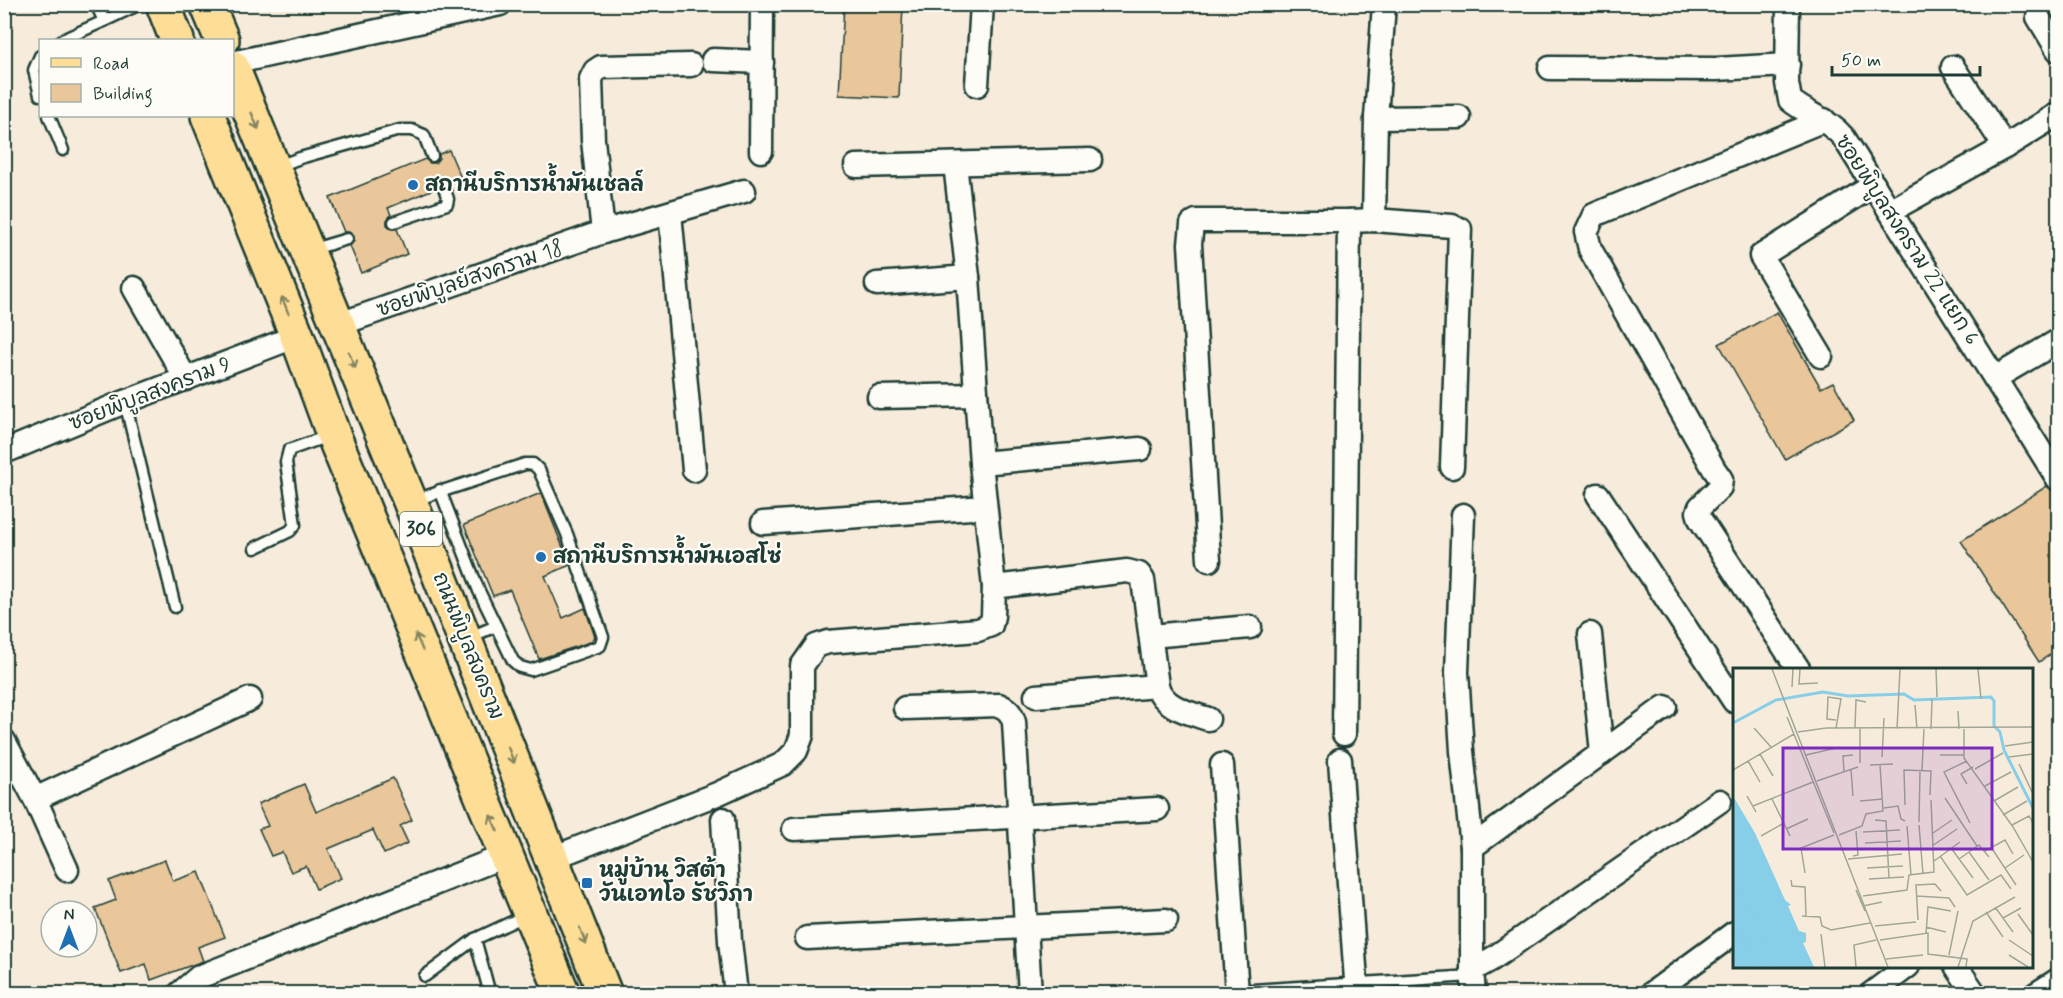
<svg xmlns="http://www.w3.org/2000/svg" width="2063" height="998" font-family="Mynerve,'Playpen Sans Thai',sans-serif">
<rect width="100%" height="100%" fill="#f7ecdb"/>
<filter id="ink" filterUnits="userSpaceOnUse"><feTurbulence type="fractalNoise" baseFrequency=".0167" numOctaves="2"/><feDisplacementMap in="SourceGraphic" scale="12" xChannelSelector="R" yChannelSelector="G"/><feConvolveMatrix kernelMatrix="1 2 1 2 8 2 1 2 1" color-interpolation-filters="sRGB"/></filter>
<g filter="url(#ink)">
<!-- building -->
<g fill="#e9c79b" stroke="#1f3d34" stroke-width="1.5">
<polygon points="844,4 903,4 899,98 839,95"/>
<polygon points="449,150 461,178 450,182 445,178 440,178 436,183 436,188 388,208 391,215 387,220 387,225 392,229 397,229 407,254 361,273 350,246 354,241 354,236 349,232 344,232 330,198 425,159 430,163 435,163 439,158 439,154"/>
<polygon points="1777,312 1821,388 1833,382 1854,420 1785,459 1719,344"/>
<polygon points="2047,486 2058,495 2058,649 2039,662 1961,541"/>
<polygon points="541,493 570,565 545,576 563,618 585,608 595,637 590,642 539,659 510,590 493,596 464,525"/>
<polygon points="393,778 412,820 400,826 408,843 384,854 373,830 328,849 341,878 316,889 306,866 291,872 282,852 271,856 259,829 268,826 258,804 304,784 316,812"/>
<polygon points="165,860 173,881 199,872 225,937 198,947 203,961 151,980 146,964 121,973 95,908 116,900 109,881"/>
</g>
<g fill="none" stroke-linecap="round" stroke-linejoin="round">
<!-- lane casing -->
<g stroke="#1f3d34" stroke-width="15">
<g id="lane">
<polyline points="96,4 104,21 140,4"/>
<polyline points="62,40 104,21"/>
<polyline points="40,56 34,70 40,95"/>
<polyline points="49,116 63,150"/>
<polyline points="276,167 300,158 400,130 412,130 424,135 432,156"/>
<polyline points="394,222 447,204 448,199 443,185"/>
<polyline points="310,250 347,239"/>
<polyline points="125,402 175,607"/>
<polyline points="412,501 525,464 533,464 539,470 567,534 603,637 600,646 531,670 520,667 513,661 479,591 440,490"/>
<polyline points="255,548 290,531 295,525 286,462 289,450 331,435"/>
<polyline points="468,638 496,626"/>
<polyline points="475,939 490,994"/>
<polyline points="425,976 475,939 527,915"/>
<polyline points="1236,991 1472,976"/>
</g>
</g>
<!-- street casing -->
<g stroke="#1f3d34" stroke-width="27">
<g id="street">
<path d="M1788 4 1787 83 1790 100C1808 115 1828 119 1844 138L2058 479"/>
<polyline points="2038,17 2058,50"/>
<polyline points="713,60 762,62"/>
<polyline points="232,63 500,4"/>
<polyline points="1953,67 2005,147"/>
<polyline points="1550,68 1716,69 1788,65"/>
<polyline points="977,85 982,4"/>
<polyline points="1376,118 1459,117"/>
<polyline points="761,151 762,4"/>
<polyline points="856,166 1090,160"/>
<polyline points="1890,211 2005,147 2058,114"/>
<polyline points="670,213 694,470"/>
<polyline points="1374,220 1376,118 1384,4"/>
<polyline points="603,232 593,140 591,79 595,71 601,67 691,65"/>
<polyline points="877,284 968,277"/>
<polyline points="134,288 186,379"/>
<polyline points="337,325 603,232 744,191"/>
<polyline points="1821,356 1761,256 1874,185"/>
<polyline points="1995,378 2058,341"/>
<polyline points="879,397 976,395"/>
<polyline points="4,452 117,405 297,336"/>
<polyline points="981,463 1140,449"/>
<polyline points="1598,495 1734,701"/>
<polyline points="1463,515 1457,672 1462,751 1472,847 1472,970 1474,994"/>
<polyline points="763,523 985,507"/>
<polyline points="1209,560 1190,244 1192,224 1196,221 1349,221 1374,220 1452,226 1460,229 1452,467"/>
<path d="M994 587 1127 571 1139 574 1143 580 1157 686C1164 708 1188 712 1208 719"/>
<polyline points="1590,634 1602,753"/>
<polyline points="1151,636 1250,627"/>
<polyline points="1799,670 1700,519 1698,512 1700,507 1720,487 1721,479 1714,469 1590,249 1586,232 1594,215 1824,120"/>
<polyline points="1036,696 1157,686"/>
<path d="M905 708 999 705C1008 709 1011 713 1014 722L1030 994"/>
<polyline points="1344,734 1349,221"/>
<polyline points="4,741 35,799 67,870"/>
<polyline points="1340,760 1357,994"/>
<polyline points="1222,765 1237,994"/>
<polyline points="35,799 250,699"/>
<polyline points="723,819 730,941 736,994"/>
<polyline points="794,829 1157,809"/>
<polyline points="1472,847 1665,707"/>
<polyline points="552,858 717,794 783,764 796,751 802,735 802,666 816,646 828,642 978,630 991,625 993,616 994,587 981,463 968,277 955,164"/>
<polyline points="807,938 1166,920"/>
<polyline points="1956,966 1975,994"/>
<polyline points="1472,970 1492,959 1720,801"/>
<polyline points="179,994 199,977 507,855"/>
<polyline points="1651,994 1734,933"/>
<polyline points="1871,994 1908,966"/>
<polyline points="2036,994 2058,980"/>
</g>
</g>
<!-- primary casing -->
<g stroke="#1f3d34" stroke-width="38">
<g id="primary">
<polyline points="163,4 177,40"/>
<polyline points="207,4 222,40"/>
<polyline points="232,67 410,501 605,994"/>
<polyline points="208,116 297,336 333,434 563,994"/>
</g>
</g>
<!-- lane -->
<use href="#lane" stroke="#fdfcf7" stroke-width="10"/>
<!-- street -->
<use href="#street" stroke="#fdfcf7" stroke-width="22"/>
<!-- primary -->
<use href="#primary" stroke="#fede96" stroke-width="33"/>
</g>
<!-- one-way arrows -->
<defs><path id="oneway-shaft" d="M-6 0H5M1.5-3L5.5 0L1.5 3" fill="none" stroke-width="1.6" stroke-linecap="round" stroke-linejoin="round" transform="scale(1.5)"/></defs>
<g stroke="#838560">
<use href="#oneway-shaft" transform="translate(255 121) rotate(67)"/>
<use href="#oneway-shaft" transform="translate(285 305) rotate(-112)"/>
<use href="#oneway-shaft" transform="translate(352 360) rotate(68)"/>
<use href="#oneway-shaft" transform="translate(419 642) rotate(-113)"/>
<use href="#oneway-shaft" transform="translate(511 755) rotate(68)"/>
<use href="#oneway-shaft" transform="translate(494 823) rotate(-113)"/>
<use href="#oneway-shaft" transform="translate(583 936) rotate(69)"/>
</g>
</g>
<!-- markers -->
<g fill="#1f6fb2" stroke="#fdfcf7" stroke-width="2">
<circle cx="413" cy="185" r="6"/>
<circle cx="541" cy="557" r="6"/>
<rect x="581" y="877" width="12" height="12" rx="3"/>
</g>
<g text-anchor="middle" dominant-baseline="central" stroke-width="4.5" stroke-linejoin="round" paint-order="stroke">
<!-- shield labels -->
<rect fill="#fdfcf7" stroke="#62766e" stroke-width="1.5" x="400" y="512" width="42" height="34" rx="4.5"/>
<g font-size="20" font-weight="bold" fill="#1f3d34">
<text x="421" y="529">306</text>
</g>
<!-- poi labels -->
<g font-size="21" font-weight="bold" fill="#1f3d34" stroke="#fdfcf7" text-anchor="start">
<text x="425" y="185">สถานีบริการน้ำมันเชลล์</text>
<text x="553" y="557">สถานีบริการน้ำมันเอสโซ่</text>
<text x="599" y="871">หมู่บ้าน วิสต้า<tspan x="599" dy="24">วันเอทโอ รัชวิภา</tspan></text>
</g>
<!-- street labels -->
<g font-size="21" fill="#1f3d34" stroke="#fdfcf7">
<text transform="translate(1907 240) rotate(57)">ซอยพิบูลสงคราม 22 แยก 6</text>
<text transform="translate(470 279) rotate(-19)">ซอยพิบูลย์สงคราม 18</text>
<text transform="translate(150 394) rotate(-21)">ซอยพิบูลสงคราม 9</text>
<text transform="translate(468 646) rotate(68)">ถนนพิบูลสงคราม</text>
</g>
</g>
<!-- overview -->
<g transform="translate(1733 668)">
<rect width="300" height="300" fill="#f7ecdb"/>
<path d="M0 128 22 165 52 232 58 237 55 238 66 263 73 265V274L70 275 81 299H0Z" fill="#87cee8"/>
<path fill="none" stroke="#87cee8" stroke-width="3" d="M0 55 43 32 90 24 115 28 171 26 181 32 258 29 261 33V58L267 64 271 82 300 140M0 215 16 238 41 299M0 243 23 299M0 263 20 295"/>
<path fill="none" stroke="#a1a698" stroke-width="1.5" d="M39 1 155 299M67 1 66 16 85 15M203 1 204 29M245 1 248 31M59 19 60 1M182 37 184 61M225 43 226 61M54 49 101 165M103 52 94 51 95 29 108 31 103 60M21 60 38 79M122 60 123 32 133 34M127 60V95M164 61 167 1M198 61 199 31M231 61V90L280 159 300 194M65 64 93 60 300 59M272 78 300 74M27 86 40 108M73 87 103 80M207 87H231M149 89 151 50M276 89 300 86M15 93 27 114M234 93 211 104 237 155M286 96 299 124M137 97 160 96M242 101 270 85M0 102 61 66M118 102 120 128M189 102 191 61M111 104 110 88 120 87M84 113 125 99M234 116 228 106 240 99M252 118 278 104M14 128 23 144M212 130 244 178M39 131 57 168M127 133 150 131M261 133 285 119M172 137 171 102 198 103 197 127M20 138 80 114M151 140 165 138 168 151 172 153M270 147 294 133M142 152 153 153 156 210M186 154 187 103M186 157 190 206M279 157 296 148 300 155M174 158 178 207M53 161 75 151M130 164 167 162M200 165 219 152M106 167 129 158 133 146 150 143 147 97M28 168 51 155M132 175 168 173M199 178 224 161M258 179 283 217M218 180 240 210M252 183 272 172 280 186M236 184 256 212M120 188 125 187 123 163M207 188 234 227 268 207 278 221M115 191 169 186M226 191 246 177 256 189M201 193 227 174M134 200 170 198M272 200 291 187M72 205 68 180 101 167M136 211 171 209M58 212 59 218 72 219 73 248M123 222 132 243M130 228 174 222 176 207 201 204 198 132M184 228 216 230 222 239M130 238 149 234M262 239 280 264M253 244 270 269M285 246 300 267M69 248 87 249 89 258 98 262 137 255M270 250 288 240M185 252 183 217 202 216 208 223M142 258 183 254M193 259 213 264M193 265 195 239 218 243M88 266 92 299M147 272 195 265V286L234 291 233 299M276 272 300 288M216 287 225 243M276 287 295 299M153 291 190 287M123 299 121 277 143 272M225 299 240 253 282 229"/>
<path fill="#7b2cbf" fill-opacity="0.15" stroke="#7b2cbf" stroke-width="3" d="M50 80H259V181H50Z"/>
<rect width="300" height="300" fill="none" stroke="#1f3d34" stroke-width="3"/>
</g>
<!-- margin -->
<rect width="2063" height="998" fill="none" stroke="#fdfcf7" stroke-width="24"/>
<rect x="12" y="12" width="2039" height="974" fill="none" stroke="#1f3d34" stroke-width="2" filter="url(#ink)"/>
<!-- legend -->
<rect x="39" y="39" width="195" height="78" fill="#fdfcf7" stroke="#a4b0a9" stroke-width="1.5"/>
<rect x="51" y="58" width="30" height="9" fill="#fede96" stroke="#a4b0a9" stroke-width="1.5"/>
<text x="93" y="69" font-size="18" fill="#1f3d34">Road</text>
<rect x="51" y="84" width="30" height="18" fill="#e9c79b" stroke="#a4b0a9" stroke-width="1.5"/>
<text x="93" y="99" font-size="18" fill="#1f3d34">Building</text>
<!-- north arrow -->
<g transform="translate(69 929)"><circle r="28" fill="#fdfcf7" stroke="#a4b0a9" stroke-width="1.5"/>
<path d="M0-4.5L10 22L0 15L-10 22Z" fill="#1f6fb2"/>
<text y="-9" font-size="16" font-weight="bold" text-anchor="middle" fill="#1f3d34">N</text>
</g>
<!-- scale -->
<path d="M1832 66v9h148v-9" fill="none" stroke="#1f3d34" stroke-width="3"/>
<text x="1841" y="66" font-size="18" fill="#1f3d34" stroke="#fdfcf7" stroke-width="4.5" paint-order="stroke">50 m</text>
</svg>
